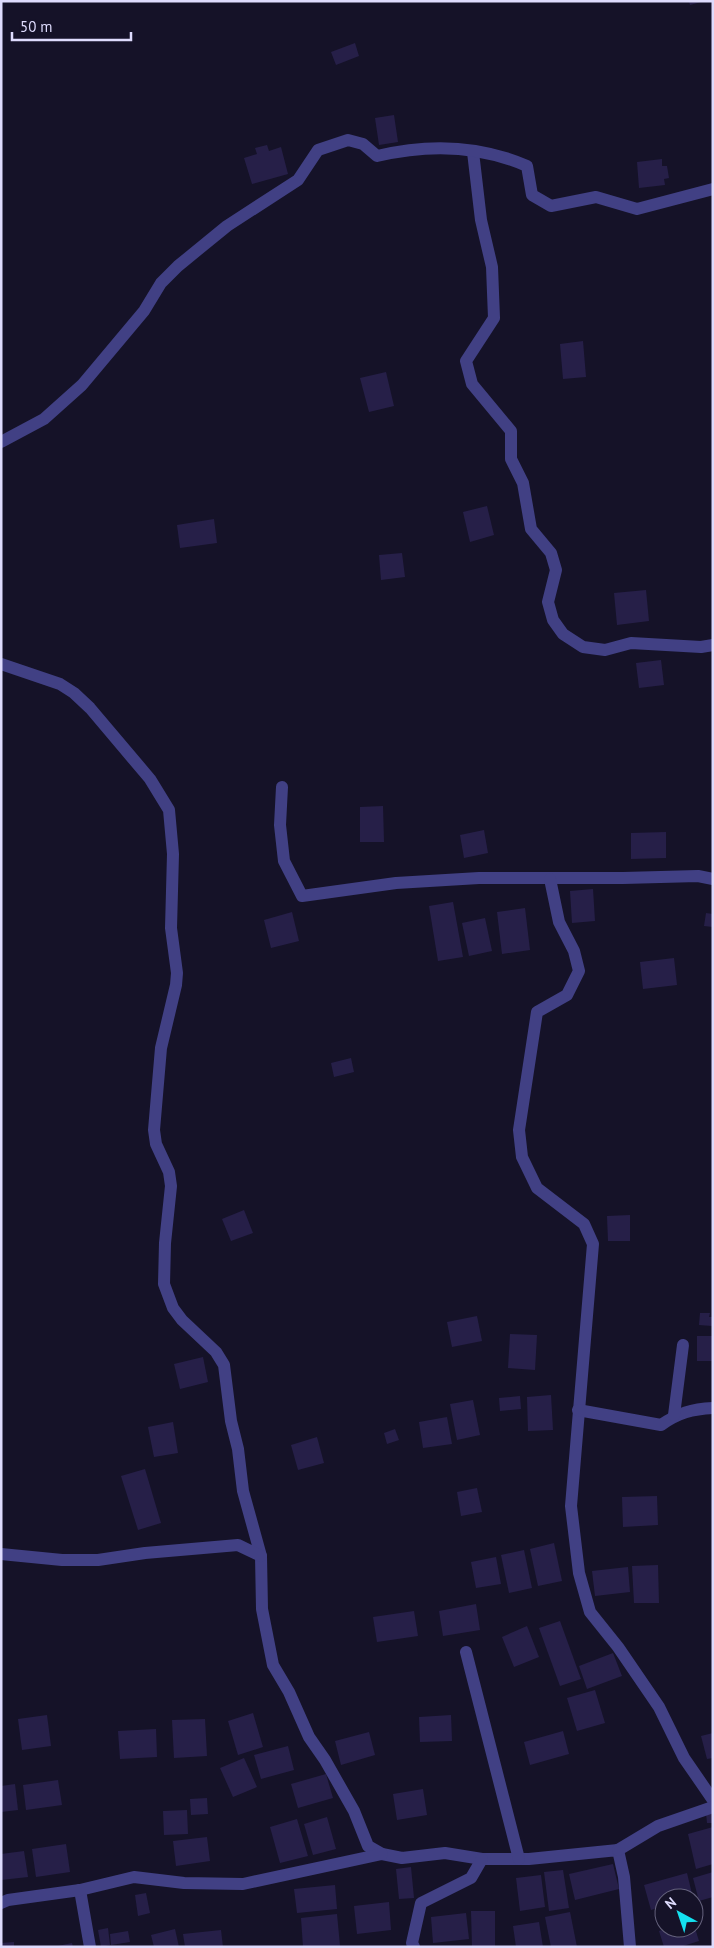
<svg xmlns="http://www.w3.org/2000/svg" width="714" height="1948" font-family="'PT Sans',sans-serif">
<rect width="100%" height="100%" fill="#151228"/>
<!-- building -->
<g fill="#261f48">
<polygon points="689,1 701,1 701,2 690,5"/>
<polygon points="355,43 359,56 336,65 331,52"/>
<polygon points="394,115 398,142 379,145 375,118"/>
<polygon points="267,145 269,151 281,147 288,174 252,184 244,158 257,154 255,148"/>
<polygon points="662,159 662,166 667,166 669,178 664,179 665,185 639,188 637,162"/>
<polygon points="583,341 586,377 563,379 560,344"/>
<polygon points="386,372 394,406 369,412 360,378"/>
<polygon points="487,506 494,535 470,542 463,512"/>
<polygon points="214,519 217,543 180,548 177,525"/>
<polygon points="402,553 405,577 381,580 379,555"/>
<polygon points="646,590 649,621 617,625 614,593"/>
<polygon points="661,660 664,685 639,688 636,663"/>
<polygon points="383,806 384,842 360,842 360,807"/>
<polygon points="484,830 488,853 464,858 460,835"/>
<polygon points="666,832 666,858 631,859 631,833"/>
<polygon points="593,889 595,921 572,923 570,891"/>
<polygon points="453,902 463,957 438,961 429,906"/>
<polygon points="525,908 530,950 502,954 497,912"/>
<polygon points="292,912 299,941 271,948 264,920"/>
<polygon points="706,913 713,914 713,927 704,926"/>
<polygon points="485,918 492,951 469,956 462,923"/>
<polygon points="674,958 677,985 643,989 640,962"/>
<polygon points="351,1058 354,1072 334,1077 331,1063"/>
<polygon points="244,1210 253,1233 231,1241 222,1219"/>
<polygon points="630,1215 630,1241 608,1241 607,1216"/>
<polygon points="700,1313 710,1313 709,1317 713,1317 712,1326 699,1325"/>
<polygon points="477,1316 482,1341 452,1347 447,1322"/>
<polygon points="510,1334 537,1335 535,1370 508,1368"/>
<rect x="697" y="1336" width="16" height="25"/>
<polygon points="203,1357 208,1382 180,1389 174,1364"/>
<polygon points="551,1395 553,1430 528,1431 527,1397"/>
<polygon points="520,1396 521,1409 500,1411 499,1398"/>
<polygon points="473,1400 480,1435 457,1440 450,1404"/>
<polygon points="447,1417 452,1444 423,1448 419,1422"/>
<polygon points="173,1422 178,1453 154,1457 148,1427"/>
<polygon points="395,1429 399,1440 387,1444 384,1433"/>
<polygon points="317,1437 324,1463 298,1470 291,1445"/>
<polygon points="145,1469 161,1523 138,1530 121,1476"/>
<polygon points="477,1488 482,1512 461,1516 457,1492"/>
<polygon points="657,1496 658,1525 623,1527 622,1497"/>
<polygon points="554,1543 562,1581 538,1586 530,1549"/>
<polygon points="524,1550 532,1588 509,1593 501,1555"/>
<polygon points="496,1557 501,1584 476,1588 471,1562"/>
<polygon points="658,1565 659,1603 634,1603 632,1566"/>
<polygon points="628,1567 630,1592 595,1596 592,1571"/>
<polygon points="476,1604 480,1630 443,1636 439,1611"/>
<polygon points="414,1611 418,1636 377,1642 373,1617"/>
<polygon points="560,1621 581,1679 560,1686 539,1628"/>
<polygon points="527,1626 539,1657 514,1667 502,1637"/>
<polygon points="613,1653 622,1676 587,1689 579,1666"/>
<polygon points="595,1690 605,1723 577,1731 567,1698"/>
<polygon points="253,1713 263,1747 238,1755 228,1721"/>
<polygon points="47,1715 51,1746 22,1750 18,1719"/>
<polygon points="451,1715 452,1741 420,1742 419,1717"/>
<polygon points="205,1719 207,1756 174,1758 172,1720"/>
<polygon points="156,1729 157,1757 120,1759 118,1731"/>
<polygon points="563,1731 569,1754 530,1765 524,1742"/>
<polygon points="369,1732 375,1755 341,1765 335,1741"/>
<polygon points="713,1733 713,1758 707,1759 701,1736"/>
<polygon points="288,1746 294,1770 261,1779 254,1755"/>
<polygon points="244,1758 257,1787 233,1797 220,1768"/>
<polygon points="326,1774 333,1798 298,1808 291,1784"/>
<polygon points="58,1780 62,1805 26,1810 23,1785"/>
<polygon points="15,1784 18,1810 1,1812 1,1786"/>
<polygon points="423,1789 427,1815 397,1820 393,1794"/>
<polygon points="207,1798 208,1814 191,1815 190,1799"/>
<polygon points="187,1810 188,1834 164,1835 163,1811"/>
<polygon points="706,1813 713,1813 713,1823 707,1823"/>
<polygon points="327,1817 336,1849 313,1855 304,1824"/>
<polygon points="297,1819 308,1856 280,1863 270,1827"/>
<polygon points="713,1827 713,1864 696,1869 688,1834"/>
<polygon points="207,1837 210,1861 176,1866 173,1841"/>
<polygon points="66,1844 70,1872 36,1877 32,1849"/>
<polygon points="24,1851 28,1877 1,1880 1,1854"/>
<polygon points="613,1864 619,1889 575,1900 569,1874"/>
<polygon points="411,1867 414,1898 399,1899 396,1869"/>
<polygon points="563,1870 569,1908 549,1911 544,1872"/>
<polygon points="713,1872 713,1897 699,1901 693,1878"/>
<polygon points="687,1873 693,1898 664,1898 664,1906 651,1910 644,1885"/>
<polygon points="541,1875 545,1907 520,1911 516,1878"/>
<polygon points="335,1885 337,1909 297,1913 294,1889"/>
<polygon points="146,1893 150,1913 138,1916 135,1895"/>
<polygon points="389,1902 391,1930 357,1934 354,1906"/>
<polygon points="471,1911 495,1911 495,1947 472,1947"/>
<polygon points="570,1912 577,1947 551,1947 545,1917"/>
<polygon points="466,1913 469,1939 433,1943 431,1917"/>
<polygon points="337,1914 340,1946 303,1947 301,1918"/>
<polygon points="539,1922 543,1947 516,1947 513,1926"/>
<polygon points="108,1928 110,1945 101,1947 98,1930"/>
<polygon points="668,1928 695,1928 699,1941 680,1947 664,1947 659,1931"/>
<polygon points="175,1929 179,1947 154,1947 151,1935"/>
<polygon points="221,1930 223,1947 185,1947 183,1934"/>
<polygon points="128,1931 130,1942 111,1945 110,1934"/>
<polygon points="14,1942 14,1947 1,1947 1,1943"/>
<polygon points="72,1943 73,1947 58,1947 58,1946"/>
</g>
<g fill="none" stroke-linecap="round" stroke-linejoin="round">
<!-- minor -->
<g stroke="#414084" stroke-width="12">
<polyline points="473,152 481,220 492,267 494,318 466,361 472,384 511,431 511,459 523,483 531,529 551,553 556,570 548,602 553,620 563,634 583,647 605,650 631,643 701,647 713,645"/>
<path d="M1 442 44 419 82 385 144 311 161 283 178 266 227 226 298 180 318 150 348 140 363 144 377 156C427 144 479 145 527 166L532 195 551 206 596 197 637 209 713 189"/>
<polyline points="1,664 60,684 74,693 90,708 150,779 169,810 173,854 171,928 177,973 176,985 161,1048 154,1130 156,1144 169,1172 171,1186 165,1243 164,1284 173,1308 182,1320 216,1352 224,1365 231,1421 238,1449 243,1491 261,1556 262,1609 273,1665 289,1692 309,1737 325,1760 354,1811 368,1846 382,1854 402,1858 445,1853 482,1859 529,1859 618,1850 624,1877 630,1947"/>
<polyline points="282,787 280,825 284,861 302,896 396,883 479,878 623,878 698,876 713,879"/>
<polyline points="550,879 559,922 574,951 579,971 567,995 537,1012 519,1130 522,1157 537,1188 584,1224 593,1244 571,1506 579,1573 590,1612 618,1647 659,1707 684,1758 713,1800"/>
<path d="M578 1410 661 1425C678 1413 692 1409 713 1408"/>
<polyline points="674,1415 683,1345"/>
<polyline points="1,1554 62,1560 98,1560 145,1553 238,1545 261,1556"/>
<polyline points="466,1652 519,1859"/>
<polyline points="618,1850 658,1826 713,1807"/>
<polyline points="80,1890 90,1947"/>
<polyline points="1,1903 8,1900 80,1890 134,1877 184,1883 243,1884 382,1854"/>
<polyline points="414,1947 412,1943 421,1903 471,1878 482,1859"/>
</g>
</g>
<!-- border -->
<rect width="714" height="1948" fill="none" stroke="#dedbfd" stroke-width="5"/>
<!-- north arrow -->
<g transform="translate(679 1913) rotate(320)"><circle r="24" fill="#151228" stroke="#65627d"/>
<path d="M0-4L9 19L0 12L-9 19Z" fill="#14e1f0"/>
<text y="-8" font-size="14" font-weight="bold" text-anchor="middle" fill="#dedbfd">N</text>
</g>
<!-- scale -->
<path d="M12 32v8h119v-8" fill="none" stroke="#dedbfd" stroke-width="2.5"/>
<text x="20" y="32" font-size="15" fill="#dedbfd" stroke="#151228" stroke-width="4" paint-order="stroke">50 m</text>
</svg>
